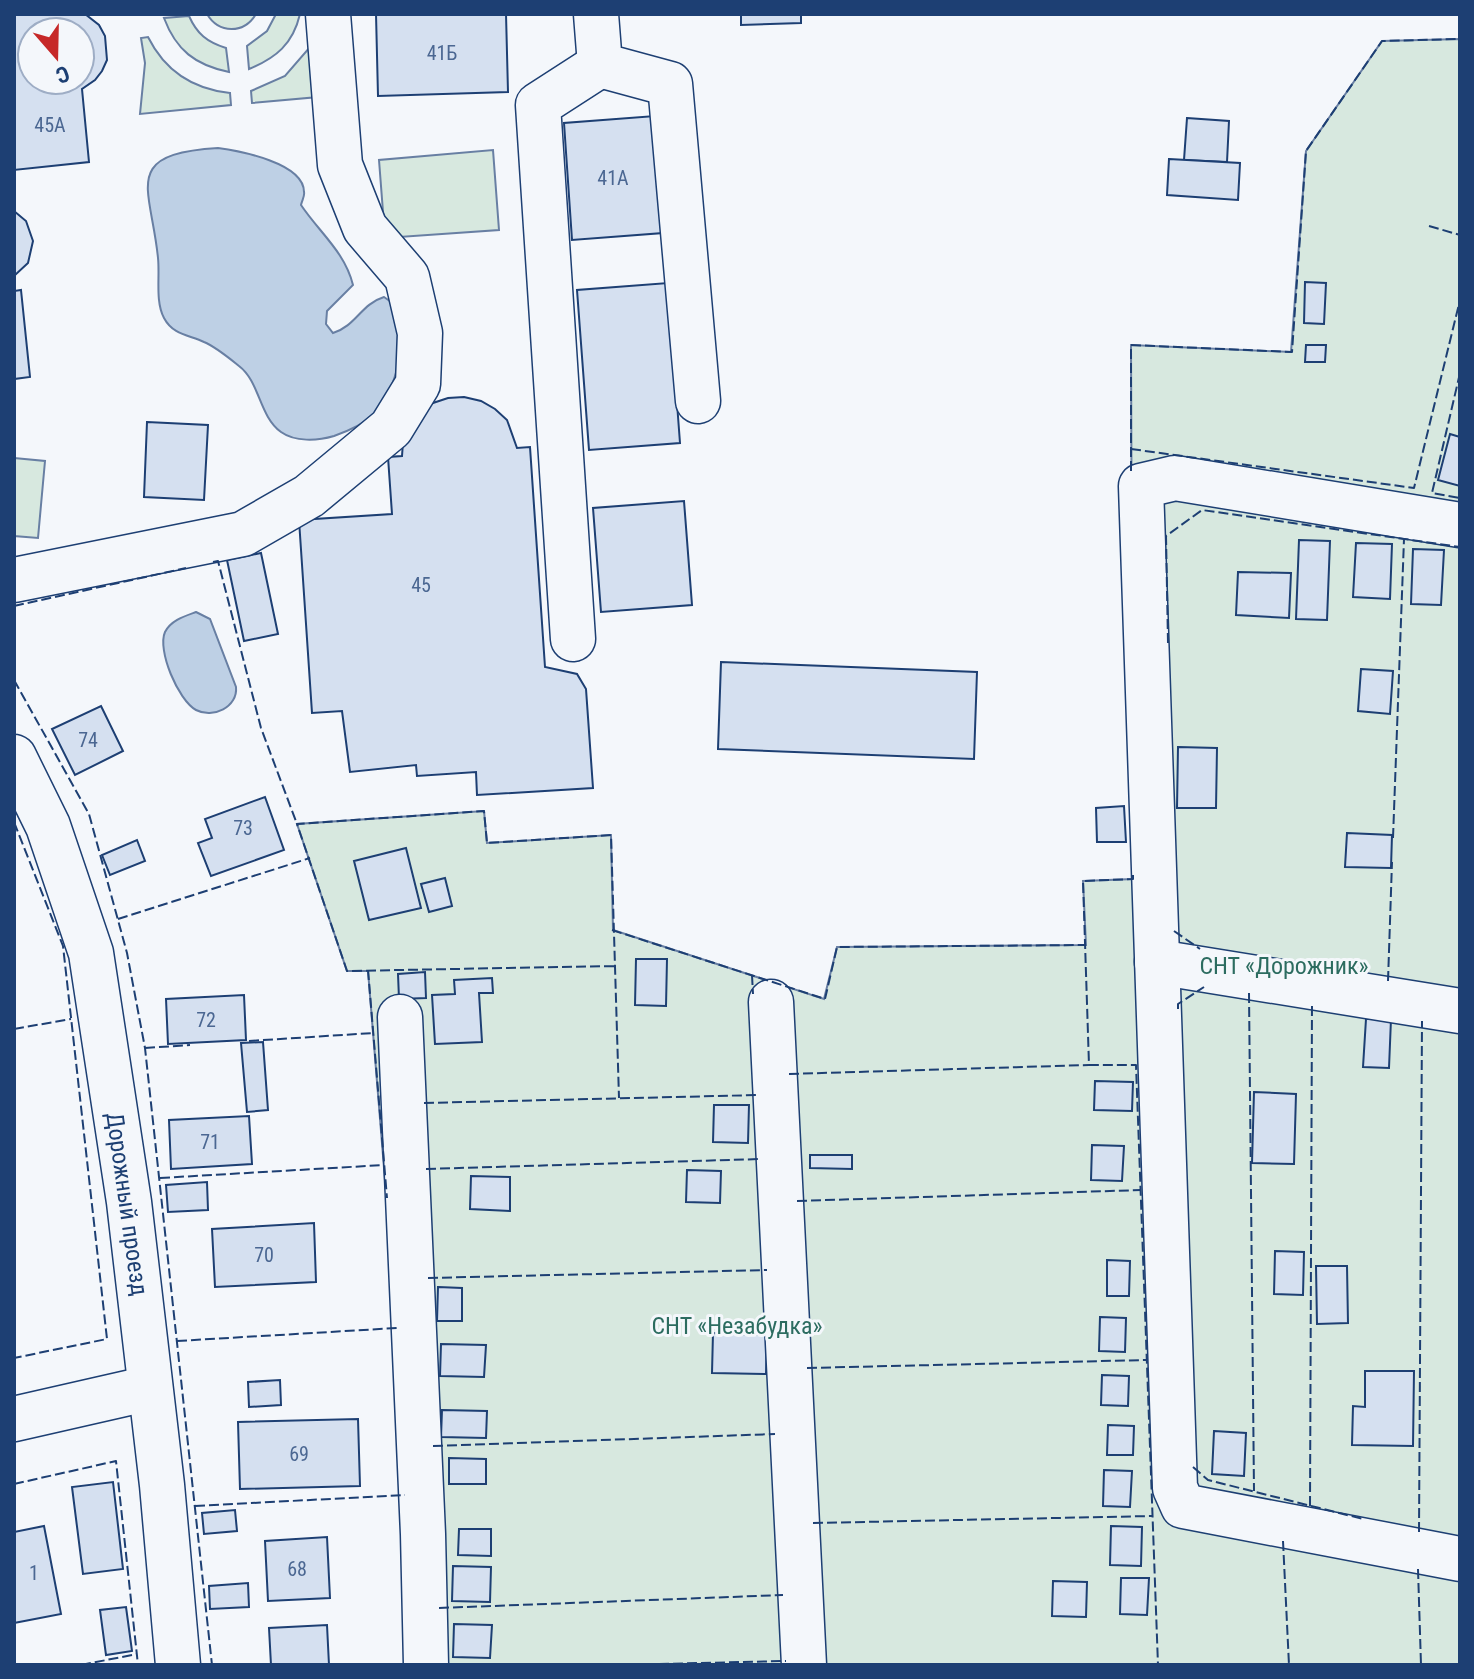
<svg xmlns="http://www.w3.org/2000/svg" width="1474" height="1679" font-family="'Roboto Condensed',sans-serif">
<rect width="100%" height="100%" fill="#f4f7fb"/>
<!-- green -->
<g fill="#d7e8df" stroke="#687fa3" stroke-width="2">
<path d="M207 14H256C244 34 219 34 207 14Z"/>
<path d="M276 14H300C293 44 276 58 249 69L247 46 267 31Z"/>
<path d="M189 16C197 34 207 42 226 48L229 72C195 65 176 50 164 18Z"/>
<path d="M148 37C165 71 192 89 230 93L231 105 140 114 145 63 141 38Z"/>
<polygon points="1460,39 1460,1665 413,1665 397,1328 368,971 347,971 297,824 484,811 487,843 611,835 613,930 824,999 837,947 1086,945 1083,881 1133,879 1131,345 1291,352 1306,151 1382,41"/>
<polygon points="310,47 318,97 252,103 251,91 285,76"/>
<polygon points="493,150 499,230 385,238 379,160"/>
<polygon points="14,458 45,461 38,538 14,536"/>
</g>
<!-- water -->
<g fill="#bed0e5" stroke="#687fa3" stroke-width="2">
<path d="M218 148C240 151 304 163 304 192 305 196 302 200 301 205 319 232 345 252 353 285L327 311 326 324 333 333C356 326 361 304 384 297L394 304C396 320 401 337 401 353 401 360 397 369 395 376 384 412 368 424 334 436 317 441 295 442 281 432 259 416 260 382 239 366 229 358 216 347 204 342 189 335 173 335 164 318 155 301 160 277 158 258 151 187 120 154 218 148Z"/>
<path d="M196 612 210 619 236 687C238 707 213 719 196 710 178 700 157 650 165 632 171 620 185 616 196 612Z"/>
</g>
<!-- building -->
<g fill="#d5e0f0" stroke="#1d3f73" stroke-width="2" fill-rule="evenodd">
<path d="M14 14H85L99 25 105 36 107 60 102 71 95 80 82 89 89 162 14 170ZM32 32H80V80H32Z"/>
<polygon points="376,14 506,14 508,92 378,96"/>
<polygon points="741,14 801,14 801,23 741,25"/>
<polygon points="655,116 663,233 572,240 564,123"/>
<polygon points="1187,118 1229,121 1227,162 1184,160"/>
<polygon points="1169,159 1240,163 1238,200 1167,195"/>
<polygon points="14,211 26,221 33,241 28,263 14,276"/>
<polygon points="1305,282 1326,283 1324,324 1304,323"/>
<polygon points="668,283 680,443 589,450 577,290"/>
<polygon points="21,290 30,377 14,379 14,291"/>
<polygon points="1306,345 1326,345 1325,362 1305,362"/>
<polygon points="464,397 481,401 495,409 507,420 517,448 530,447 545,667 577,674 586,689 593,788 477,795 476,772 417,776 416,765 350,772 342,711 312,713 299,520 392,514 388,457 402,456 403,442 419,413 433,403 448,398"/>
<polygon points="147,422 208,425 204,500 144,497"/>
<polygon points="1450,434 1460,437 1460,486 1438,480"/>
<polygon points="684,501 692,605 601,612 593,508"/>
<polygon points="1299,540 1330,541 1327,620 1296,619"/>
<polygon points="1356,543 1392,544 1390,599 1353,597"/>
<polygon points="1413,549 1444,550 1441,605 1411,604"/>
<polygon points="261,553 278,634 244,641 227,560"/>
<polygon points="1238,572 1291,573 1289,618 1236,615"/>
<polygon points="721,662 977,672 974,759 718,749"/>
<polygon points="1361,669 1393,671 1390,714 1358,711"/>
<polygon points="101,706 123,751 75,775 52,729"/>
<polygon points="1178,747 1217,748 1216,808 1177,808"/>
<polygon points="265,797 284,850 211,876 198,843 212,838 205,819"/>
<polygon points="1124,806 1126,842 1097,842 1096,808"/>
<polygon points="1347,833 1392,835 1391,868 1345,867"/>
<polygon points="137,840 145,861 110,875 102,855"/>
<polygon points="406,848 421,908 369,920 354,861"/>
<polygon points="445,878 452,906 429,912 421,884"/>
<polygon points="636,959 667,959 666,1006 635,1005"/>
<polygon points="425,972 426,998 399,999 398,974"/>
<polygon points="492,978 493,993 479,993 482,1042 435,1044 432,995 455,994 454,980"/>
<polygon points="244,995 246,1040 168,1044 166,999"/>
<polygon points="1366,1019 1391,1019 1389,1068 1363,1067"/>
<polygon points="263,1042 268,1110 247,1112 241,1043"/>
<polygon points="1095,1081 1133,1082 1132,1111 1094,1110"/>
<polygon points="1254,1092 1296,1094 1294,1164 1252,1163"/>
<polygon points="714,1105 749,1105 748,1143 713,1142"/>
<polygon points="249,1116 252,1164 171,1169 169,1120"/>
<polygon points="1092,1145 1124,1146 1122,1181 1091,1180"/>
<polygon points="810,1155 852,1155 852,1169 810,1168"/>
<polygon points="687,1170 721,1171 720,1203 686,1202"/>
<polygon points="471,1176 510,1177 510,1211 470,1209"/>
<polygon points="207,1182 208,1210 168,1212 166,1185"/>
<polygon points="314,1223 316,1282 215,1287 212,1229"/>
<polygon points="1275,1251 1304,1252 1303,1295 1274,1294"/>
<polygon points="1107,1260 1130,1261 1129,1296 1107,1296"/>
<polygon points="1316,1266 1347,1266 1348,1323 1317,1324"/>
<polygon points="438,1287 462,1288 462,1321 437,1321"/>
<polygon points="1100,1317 1126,1318 1125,1352 1099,1351"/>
<polygon points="713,1333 767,1335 766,1374 712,1373"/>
<polygon points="441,1344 486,1345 484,1377 440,1376"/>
<polygon points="1365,1371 1414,1371 1413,1446 1352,1445 1353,1406 1365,1407"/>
<polygon points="1102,1375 1129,1376 1128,1406 1101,1405"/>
<polygon points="280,1380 281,1405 249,1407 248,1382"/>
<polygon points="442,1410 487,1411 486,1438 441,1437"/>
<polygon points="358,1419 360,1486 240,1489 238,1422"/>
<polygon points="1108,1425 1134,1426 1133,1455 1107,1455"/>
<polygon points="1214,1431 1246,1433 1244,1476 1212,1474"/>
<polygon points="449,1458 486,1459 486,1484 449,1484"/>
<polygon points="1104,1470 1132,1471 1130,1507 1103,1506"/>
<polygon points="113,1482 123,1569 83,1574 72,1487"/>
<polygon points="235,1510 237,1531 204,1534 202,1513"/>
<polygon points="44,1526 61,1614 14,1623 14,1532"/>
<polygon points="1111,1526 1142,1527 1141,1566 1110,1565"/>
<polygon points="459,1529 491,1529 491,1556 458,1555"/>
<polygon points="327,1537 330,1598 268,1601 265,1541"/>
<polygon points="453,1566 491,1567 490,1602 452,1601"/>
<polygon points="1121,1578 1149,1578 1147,1615 1120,1614"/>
<polygon points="1053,1581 1087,1582 1086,1617 1052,1616"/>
<polygon points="248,1583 249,1607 210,1609 209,1586"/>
<polygon points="126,1607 132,1651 106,1655 100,1610"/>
<polygon points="454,1624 492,1625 490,1658 453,1657"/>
<polygon points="327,1625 329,1665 271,1665 269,1628"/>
</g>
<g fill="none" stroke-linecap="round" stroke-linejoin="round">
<!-- minor casing -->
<g stroke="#1d3f73" stroke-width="47">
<g id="minor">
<polyline points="596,14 600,65 670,84 698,401"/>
<polyline points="1460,525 1175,478 1141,486 1175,1488 1183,1506 1460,1559"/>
<polyline points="14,580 243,534 309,496 391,428 418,384 420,333 407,277 365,228 340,165 328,14"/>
<polyline points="573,639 538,105 600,65"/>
<polyline points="14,757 48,826 91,953 129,1202 162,1485 178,1665"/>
<polyline points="1157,962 1460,1011"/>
<polyline points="771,1002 804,1665"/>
<polyline points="400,1017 423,1534 426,1665"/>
<polyline points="14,1419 150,1388"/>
</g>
</g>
<!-- minor -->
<use href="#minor" stroke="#f4f7fb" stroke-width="44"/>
<!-- fence -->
<g stroke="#1d3f73" stroke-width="2" stroke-dasharray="10 4" stroke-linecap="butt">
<polyline points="1429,226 1460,235"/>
<polyline points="1460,373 1432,493 1460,498"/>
<polyline points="1131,449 1414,488 1460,300"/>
<polyline points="1131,471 1131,345 1292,352 1306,151 1382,41 1460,39"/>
<polyline points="213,562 218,561 261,728 297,824"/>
<polyline points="14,606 186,568"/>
<polyline points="1168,643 1166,536 1202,510 1460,547"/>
<polyline points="14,680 89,814 127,953 145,1048 212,1665"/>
<polyline points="14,822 63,946 107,1339 14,1358"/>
<polyline points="1393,838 1404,539"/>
<polyline points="1133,875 1133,879 1083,881 1089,1065 1136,1065 1158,1665"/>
<polyline points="118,919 310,858"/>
<polyline points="612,930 825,999 837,947 1086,945"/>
<polyline points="1174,931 1200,949"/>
<polyline points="614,966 347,971 297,824 484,811 487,843 611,835 619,1098"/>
<polyline points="368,970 387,1198"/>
<polyline points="752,975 753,994"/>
<polyline points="1388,981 1392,862"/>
<polyline points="1249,993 1254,1491"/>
<polyline points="1178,1009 1178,1004 1204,987"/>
<polyline points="14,1029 71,1019"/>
<polyline points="249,1041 373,1033"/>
<polyline points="145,1048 190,1045"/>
<polyline points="789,1074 1089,1065"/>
<polyline points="424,1103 758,1095"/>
<polyline points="426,1169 761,1159"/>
<polyline points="160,1178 384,1165"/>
<polyline points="797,1201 1141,1190"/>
<polyline points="428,1278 767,1270"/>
<polyline points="177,1341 397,1328"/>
<polyline points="807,1368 1147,1360"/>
<polyline points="433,1446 775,1434"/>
<polyline points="1193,1467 1208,1480 1363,1519"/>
<polyline points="14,1484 116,1461 138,1665"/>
<polyline points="195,1506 405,1495"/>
<polyline points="1310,1506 1312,1003"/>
<polyline points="813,1523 1153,1516"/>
<polyline points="1419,1532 1422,1021"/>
<polyline points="1283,1541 1289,1665"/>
<polyline points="1418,1569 1421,1665"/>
<polyline points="439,1608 783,1595"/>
<polyline points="81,1665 137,1654"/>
<polyline points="617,1665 786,1661"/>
</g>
</g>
<g text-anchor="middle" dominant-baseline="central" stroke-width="6" stroke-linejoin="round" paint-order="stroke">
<!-- number labels -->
<g font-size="20" fill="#4b6792">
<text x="442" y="53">41Б</text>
<text x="50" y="125">45А</text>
<text x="613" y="178">41А</text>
<text x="421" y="585">45</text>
<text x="88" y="740">74</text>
<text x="243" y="828">73</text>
<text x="206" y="1020">72</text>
<text x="210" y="1142">71</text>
<text x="264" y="1255">70</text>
<text x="299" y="1454">69</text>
<text x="297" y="1569">68</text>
<text x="34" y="1573">1</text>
</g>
<!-- park labels -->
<g font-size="24" fill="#2c6c60" stroke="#f4f7fb">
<text x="1284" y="966">СНТ «Дорожник»</text>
<text x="737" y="1326">СНТ «Незабудка»</text>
</g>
<!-- street labels -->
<g font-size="24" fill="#1d3f73" stroke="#f4f7fb">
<text transform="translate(127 1204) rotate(82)">Дорожный проезд</text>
</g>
</g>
<!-- border -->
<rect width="1474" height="1679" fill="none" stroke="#1d3f73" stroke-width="32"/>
<!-- north arrow -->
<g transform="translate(56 56) rotate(160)"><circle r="38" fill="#f4f7fb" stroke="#9eadc5" stroke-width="2"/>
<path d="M0-6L14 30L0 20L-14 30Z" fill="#c62828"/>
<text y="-12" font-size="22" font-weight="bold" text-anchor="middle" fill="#1d3f73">С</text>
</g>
</svg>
